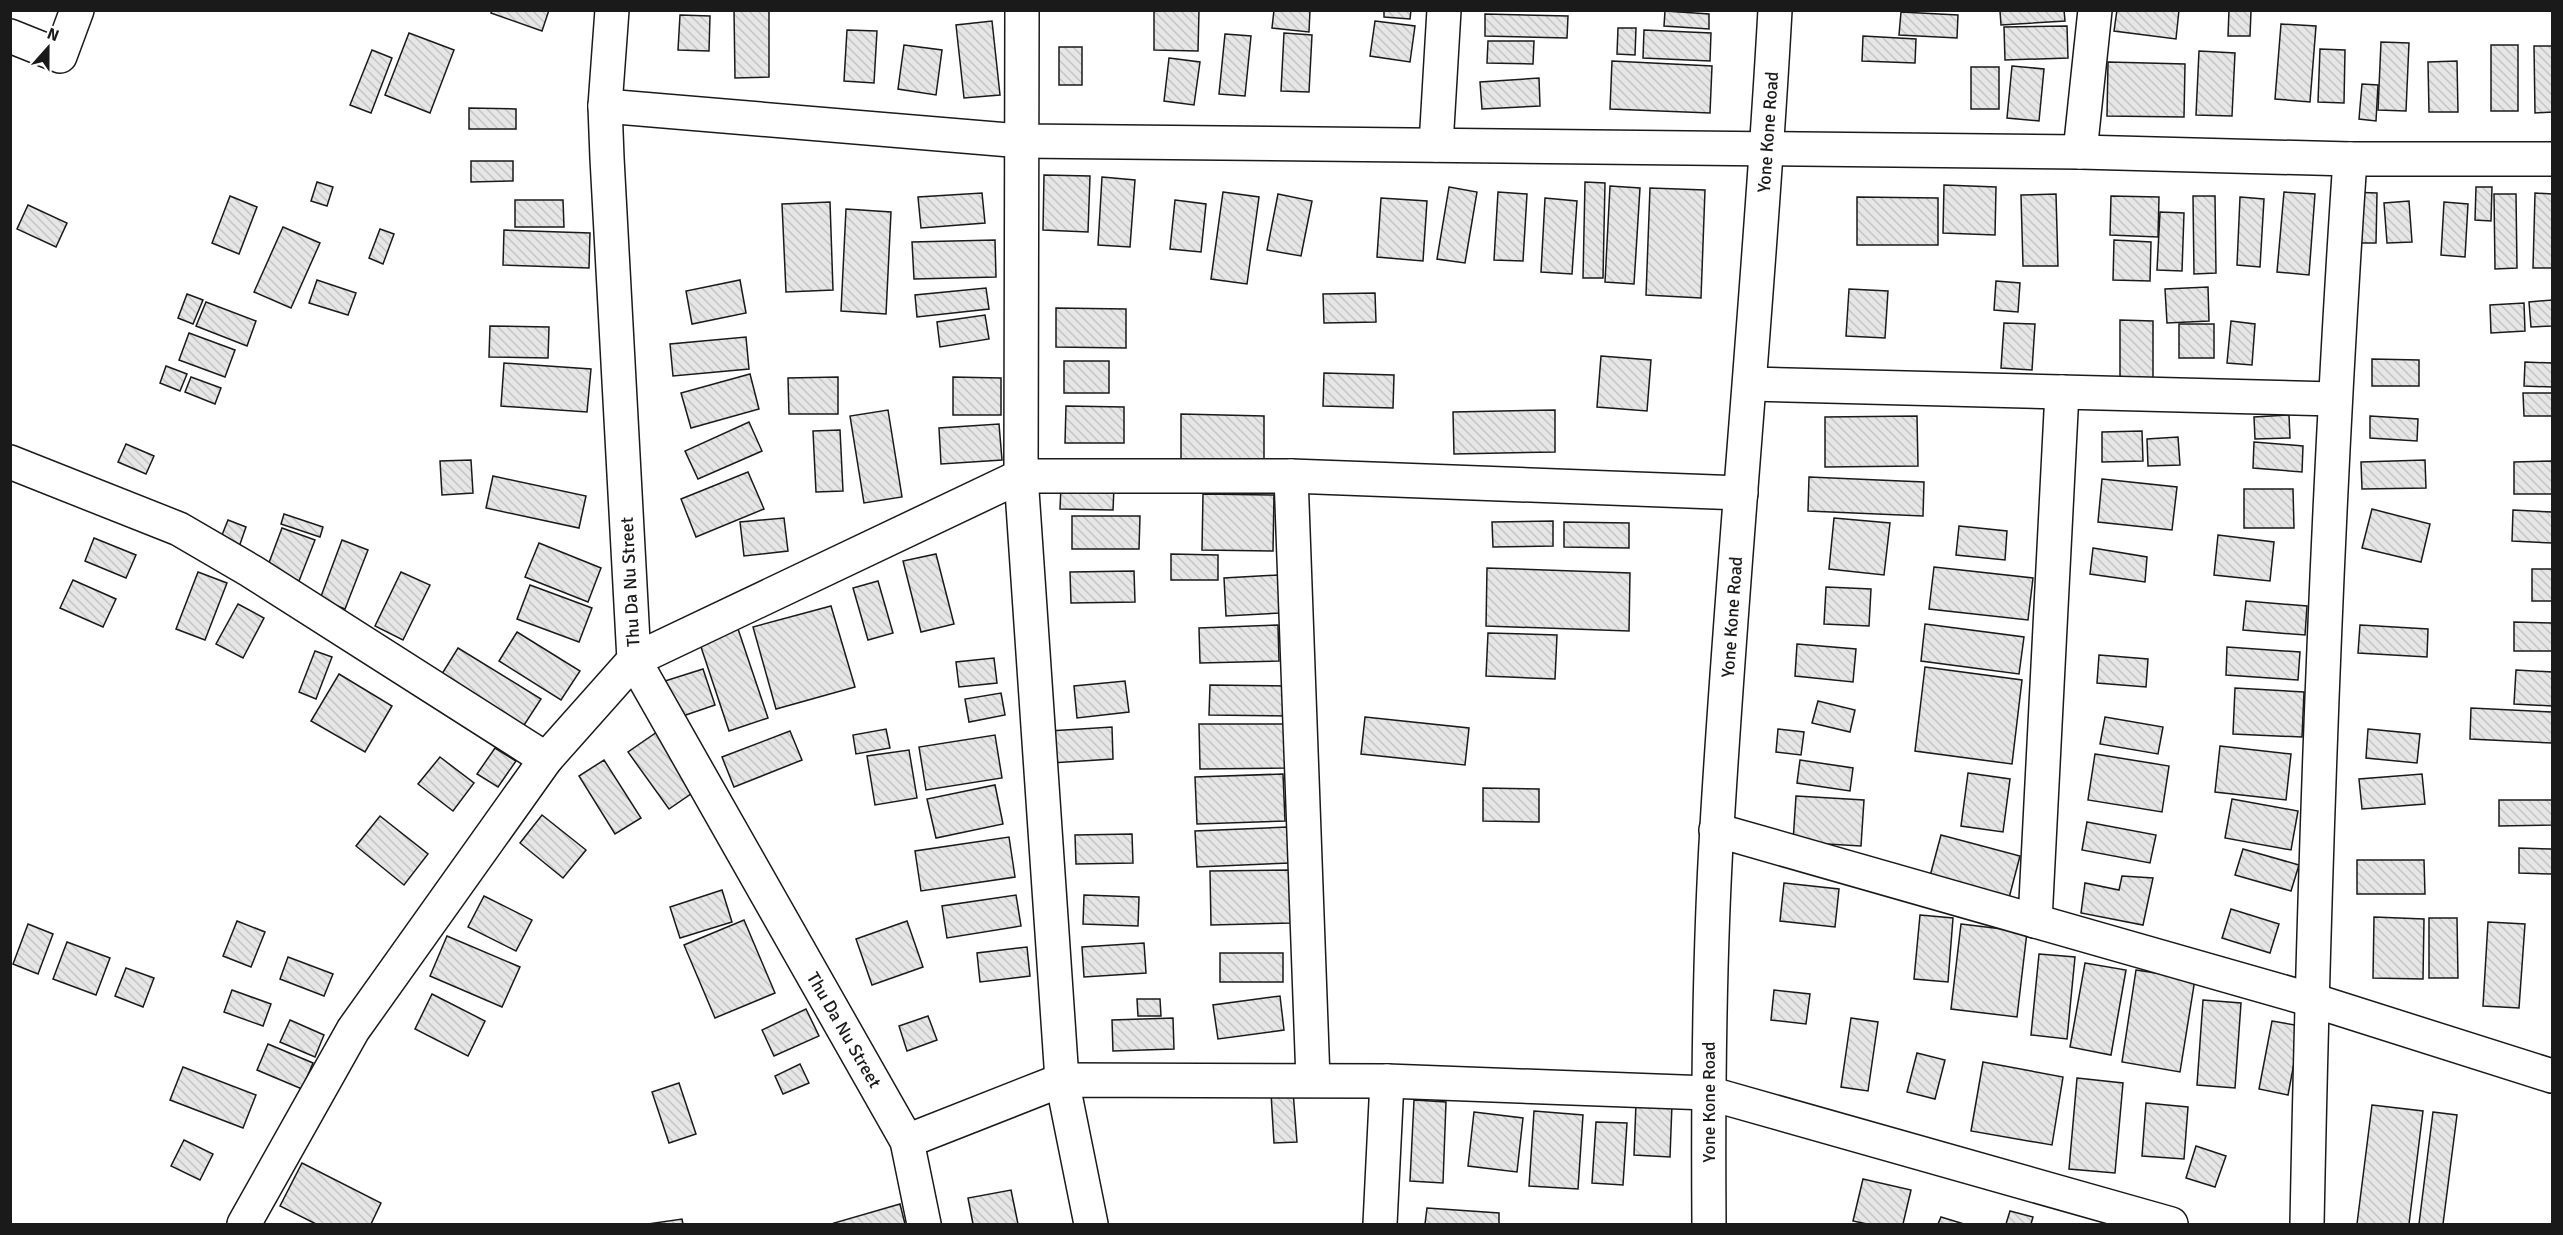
<svg xmlns="http://www.w3.org/2000/svg" width="2563" height="1235" font-family="Signika,sans-serif">
<defs>
<pattern id="building-back-hatch" width="6" height="6" patternUnits="userSpaceOnUse" patternTransform="scale(1.5)"><rect width="6" height="6" fill="#e6e6e6"/><path d="M-1 5l2 2M0 0l6 6M5-1l2 2" fill="none" stroke="#c5c5c5"/></pattern>
</defs>
<rect width="100%" height="100%" fill="#fff"/>
<!-- building -->
<g fill="url(#building-back-hatch)" stroke="#1a1a1a" stroke-width="1.5">
<polygon points="492,10 549,10 542,31 491,13"/>
<polygon points="734,10 769,10 769,77 735,78"/>
<polygon points="1154,10 1199,10 1198,51 1154,50"/>
<polygon points="1274,10 1310,10 1309,32 1272,28"/>
<polygon points="1384,10 1411,10 1410,19 1384,17"/>
<polygon points="2064,10 2065,21 2001,25 2000,11"/>
<polygon points="2117,10 2179,10 2176,39 2114,31"/>
<polygon points="2229,10 2251,11 2250,36 2228,36"/>
<polygon points="1665,11 1709,14 1709,29 1664,26"/>
<polygon points="1901,12 1958,15 1957,38 1899,35"/>
<polygon points="1485,14 1568,16 1567,38 1485,36"/>
<polygon points="680,15 710,16 709,51 678,50"/>
<polygon points="992,21 1000,95 964,98 956,25"/>
<polygon points="1375,21 1415,26 1410,62 1370,56"/>
<polygon points="2281,24 2316,26 2310,102 2275,99"/>
<polygon points="2067,26 2068,58 2005,60 2004,27"/>
<polygon points="1618,28 1636,28 1635,55 1617,54"/>
<polygon points="847,30 877,31 874,83 844,81"/>
<polygon points="1644,30 1711,33 1710,61 1643,58"/>
<polygon points="409,33 454,50 430,113 385,95"/>
<polygon points="1284,33 1312,35 1309,92 1281,91"/>
<polygon points="1225,34 1251,36 1245,96 1219,94"/>
<polygon points="1863,36 1916,39 1915,63 1862,61"/>
<polygon points="1488,41 1534,41 1533,64 1487,63"/>
<polygon points="2381,42 2409,43 2406,111 2378,110"/>
<polygon points="904,45 942,50 936,95 898,89"/>
<rect x="2491" y="45" width="27" height="66"/>
<polygon points="2534,46 2552,46 2552,112 2535,113"/>
<rect x="1059" y="47" width="23" height="38"/>
<polygon points="2320,49 2345,50 2344,103 2318,102"/>
<polygon points="372,50 392,58 371,113 350,105"/>
<polygon points="2199,51 2235,53 2232,116 2196,115"/>
<polygon points="1169,58 1200,62 1194,105 1164,101"/>
<polygon points="1612,61 1712,66 1710,113 1610,109"/>
<polygon points="2457,61 2458,112 2429,112 2428,62"/>
<polygon points="2108,62 2185,64 2184,117 2107,116"/>
<polygon points="2012,66 2044,69 2039,121 2007,118"/>
<rect x="1971" y="67" width="28" height="42"/>
<polygon points="1539,78 1540,106 1482,109 1480,82"/>
<polygon points="2362,84 2378,85 2376,121 2359,119"/>
<polygon points="469,108 516,109 516,129 469,129"/>
<polygon points="471,161 513,161 513,181 471,182"/>
<polygon points="1044,175 1090,176 1088,232 1043,230"/>
<polygon points="1102,177 1135,180 1130,247 1098,245"/>
<polygon points="317,182 333,187 327,206 311,201"/>
<polygon points="1585,182 1605,183 1603,278 1583,278"/>
<polygon points="1944,185 1996,187 1995,235 1943,233"/>
<polygon points="1610,186 1640,188 1634,284 1605,282"/>
<polygon points="1449,187 1477,192 1465,263 1437,259"/>
<polygon points="2476,187 2492,187 2491,221 2475,220"/>
<polygon points="1650,188 1705,190 1701,298 1646,295"/>
<polygon points="1223,192 1259,197 1247,284 1211,279"/>
<polygon points="1498,192 1527,194 1523,261 1494,260"/>
<polygon points="2284,192 2315,194 2309,275 2277,272"/>
<polygon points="2349,192 2377,193 2376,243 2349,243"/>
<polygon points="982,193 985,223 921,228 918,197"/>
<polygon points="2535,193 2552,194 2552,268 2533,268"/>
<polygon points="1278,194 1312,201 1301,256 1267,250"/>
<polygon points="2056,194 2058,266 2023,266 2021,195"/>
<polygon points="2494,194 2516,194 2517,268 2495,269"/>
<polygon points="230,196 257,207 239,254 212,243"/>
<polygon points="2111,196 2159,197 2158,237 2110,235"/>
<polygon points="2193,196 2215,196 2216,273 2194,274"/>
<polygon points="1857,197 1938,198 1938,245 1857,245"/>
<polygon points="2240,197 2264,199 2260,267 2237,265"/>
<polygon points="1381,198 1427,201 1423,261 1377,257"/>
<polygon points="1545,198 1577,201 1572,274 1541,272"/>
<polygon points="515,200 563,200 564,227 515,227"/>
<polygon points="1175,200 1206,204 1201,252 1170,249"/>
<polygon points="2409,201 2412,242 2387,243 2384,203"/>
<polygon points="830,202 833,290 786,292 782,204"/>
<polygon points="2444,202 2468,204 2465,257 2441,255"/>
<polygon points="28,205 67,223 56,247 17,229"/>
<polygon points="846,209 891,212 886,314 841,311"/>
<polygon points="2160,212 2184,213 2182,271 2157,270"/>
<polygon points="283,227 320,243 291,308 254,292"/>
<polygon points="380,229 394,234 383,264 369,258"/>
<polygon points="504,230 590,233 589,268 503,265"/>
<polygon points="995,240 996,277 914,279 912,242"/>
<polygon points="2114,240 2151,242 2150,281 2113,280"/>
<polygon points="317,280 356,293 348,315 309,303"/>
<polygon points="740,280 746,313 692,324 686,291"/>
<polygon points="1996,281 2020,283 2018,312 1994,310"/>
<polygon points="2208,287 2209,321 2167,323 2165,289"/>
<polygon points="986,288 989,309 917,317 915,295"/>
<polygon points="1849,289 1888,291 1885,338 1846,336"/>
<polygon points="1375,293 1376,322 1324,323 1323,294"/>
<polygon points="187,294 203,300 193,324 178,318"/>
<polygon points="2552,300 2552,326 2531,327 2529,302"/>
<polygon points="206,302 256,321 247,346 196,326"/>
<polygon points="2524,303 2525,331 2491,333 2490,305"/>
<polygon points="1056,308 1126,309 1126,348 1056,347"/>
<polygon points="985,315 989,339 940,347 937,322"/>
<polygon points="2120,320 2153,321 2153,387 2120,387"/>
<polygon points="2231,321 2255,324 2252,365 2227,363"/>
<polygon points="2004,323 2035,324 2032,370 2001,368"/>
<rect x="2179" y="324" width="35" height="34"/>
<polygon points="490,326 549,327 548,358 489,357"/>
<polygon points="189,333 235,350 225,377 179,360"/>
<polygon points="746,337 749,369 673,376 670,344"/>
<polygon points="1601,356 1651,360 1647,411 1597,407"/>
<polygon points="2372,359 2419,360 2419,386 2372,386"/>
<rect x="1064" y="361" width="45" height="32"/>
<polygon points="2525,362 2552,363 2552,387 2524,386"/>
<polygon points="504,363 591,369 587,412 501,406"/>
<polygon points="166,366 187,374 180,391 160,383"/>
<polygon points="1324,373 1394,375 1393,408 1323,406"/>
<polygon points="750,374 759,409 691,428 681,393"/>
<polygon points="191,377 221,388 215,404 185,392"/>
<polygon points="838,377 838,414 789,414 788,378"/>
<polygon points="953,377 1001,378 1001,415 953,415"/>
<polygon points="2523,393 2552,393 2552,416 2524,416"/>
<polygon points="1066,406 1124,407 1124,443 1065,443"/>
<polygon points="888,410 902,497 864,503 850,416"/>
<polygon points="1555,410 1555,452 1454,454 1453,412"/>
<polygon points="1181,414 1264,416 1264,463 1181,461"/>
<polygon points="2289,415 2290,438 2255,439 2254,417"/>
<polygon points="1917,416 1918,466 1825,467 1825,417"/>
<polygon points="2370,416 2418,419 2417,441 2370,438"/>
<polygon points="749,422 762,451 698,479 685,451"/>
<polygon points="999,424 1002,460 941,464 939,428"/>
<polygon points="840,430 843,491 816,492 813,431"/>
<polygon points="2142,431 2143,461 2102,462 2102,432"/>
<polygon points="2178,437 2180,465 2148,466 2147,439"/>
<polygon points="2254,442 2303,446 2302,472 2253,468"/>
<polygon points="126,444 154,456 146,474 118,462"/>
<polygon points="471,460 473,493 442,495 440,461"/>
<polygon points="2425,460 2426,488 2362,489 2361,462"/>
<polygon points="2552,461 2552,494 2514,494 2514,462"/>
<polygon points="748,472 764,509 696,537 681,499"/>
<polygon points="493,476 586,496 579,528 486,508"/>
<polygon points="1809,477 1924,482 1923,516 1808,511"/>
<polygon points="2102,479 2177,487 2172,530 2098,522"/>
<polygon points="1061,486 1114,487 1113,510 1060,509"/>
<polygon points="2244,489 2293,489 2294,528 2244,528"/>
<polygon points="1203,494 1274,495 1273,551 1202,550"/>
<polygon points="2372,509 2430,524 2421,562 2362,548"/>
<polygon points="2513,510 2552,512 2552,543 2512,541"/>
<polygon points="284,514 323,527 320,537 281,524"/>
<polygon points="1072,516 1140,516 1139,549 1072,549"/>
<polygon points="784,518 788,551 744,556 740,522"/>
<polygon points="1834,518 1890,523 1884,575 1829,569"/>
<polygon points="228,520 246,527 239,547 220,540"/>
<polygon points="1553,521 1553,546 1493,547 1492,522"/>
<polygon points="1564,522 1629,523 1629,548 1564,547"/>
<polygon points="1959,526 2007,531 2005,560 1956,555"/>
<polygon points="282,528 315,540 299,581 267,568"/>
<polygon points="2218,535 2274,542 2270,581 2214,575"/>
<polygon points="94,538 136,555 126,578 85,561"/>
<polygon points="342,540 368,550 345,609 320,599"/>
<polygon points="539,543 601,568 588,602 525,577"/>
<polygon points="2093,548 2147,557 2145,582 2090,574"/>
<polygon points="936,554 954,624 921,632 903,561"/>
<polygon points="1171,554 1218,555 1218,580 1171,580"/>
<polygon points="1934,567 2033,578 2028,620 1929,609"/>
<polygon points="1487,568 1630,573 1629,631 1486,626"/>
<rect x="2532" y="569" width="20" height="32"/>
<polygon points="1134,571 1135,602 1071,603 1070,572"/>
<polygon points="198,572 227,583 205,640 176,629"/>
<polygon points="401,572 430,585 403,640 375,626"/>
<polygon points="1278,575 1280,613 1226,616 1224,578"/>
<polygon points="73,580 116,599 103,627 60,608"/>
<polygon points="878,581 893,633 868,640 853,588"/>
<polygon points="530,585 592,608 579,642 517,619"/>
<polygon points="1826,587 1871,589 1869,626 1824,624"/>
<polygon points="2246,601 2307,606 2305,635 2243,630"/>
<polygon points="238,604 264,618 243,658 216,644"/>
<polygon points="831,606 855,687 776,709 753,627"/>
<polygon points="2514,622 2552,623 2552,651 2514,651"/>
<polygon points="1925,624 2024,637 2019,674 1921,661"/>
<polygon points="1278,625 1279,661 1200,663 1199,628"/>
<polygon points="2360,625 2428,629 2427,657 2358,653"/>
<polygon points="737,626 768,718 729,731 698,638"/>
<polygon points="517,632 580,671 561,700 499,661"/>
<polygon points="1488,633 1557,635 1555,679 1486,676"/>
<polygon points="1797,644 1856,649 1853,682 1795,676"/>
<polygon points="2227,647 2300,652 2298,680 2226,675"/>
<polygon points="458,648 541,699 517,736 435,685"/>
<polygon points="315,651 332,657 316,699 299,692"/>
<polygon points="2099,655 2148,659 2146,687 2097,683"/>
<polygon points="994,658 997,683 959,687 956,662"/>
<polygon points="1925,667 2022,680 2012,764 1915,751"/>
<polygon points="703,669 715,705 677,718 665,681"/>
<polygon points="2516,670 2552,672 2552,706 2514,704"/>
<polygon points="339,674 392,706 365,752 311,721"/>
<polygon points="1125,681 1129,712 1077,718 1074,686"/>
<polygon points="1210,685 1291,686 1291,716 1209,715"/>
<polygon points="2235,688 2304,692 2302,737 2233,734"/>
<polygon points="1001,693 1005,715 969,722 965,699"/>
<polygon points="1818,701 1855,710 1850,732 1812,723"/>
<polygon points="2471,708 2552,712 2552,743 2470,739"/>
<polygon points="1365,717 1469,728 1465,765 1361,754"/>
<polygon points="2105,717 2163,727 2158,754 2100,744"/>
<polygon points="1199,724 1285,724 1285,768 1200,769"/>
<polygon points="1112,727 1113,759 1051,763 1049,731"/>
<polygon points="886,729 890,748 856,754 853,735"/>
<polygon points="1778,729 1804,732 1801,755 1776,752"/>
<polygon points="2368,729 2420,734 2417,763 2366,758"/>
<polygon points="790,731 802,760 734,787 722,757"/>
<polygon points="657,732 698,789 669,809 628,752"/>
<polygon points="995,735 1002,778 926,790 919,747"/>
<polygon points="2220,746 2291,754 2286,800 2215,792"/>
<polygon points="495,748 516,761 498,787 477,774"/>
<polygon points="909,750 917,798 875,805 867,756"/>
<polygon points="2095,754 2169,766 2162,812 2088,800"/>
<polygon points="440,757 474,783 453,811 418,784"/>
<polygon points="604,760 641,818 615,834 579,776"/>
<polygon points="1800,760 1853,768 1850,791 1797,783"/>
<polygon points="1968,773 2010,779 2003,832 1961,826"/>
<polygon points="1283,774 1285,821 1197,824 1195,777"/>
<polygon points="2422,774 2425,804 2362,809 2359,779"/>
<polygon points="995,785 1003,824 936,838 927,799"/>
<polygon points="1483,788 1539,789 1539,822 1483,821"/>
<polygon points="1796,796 1864,800 1861,846 1793,842"/>
<polygon points="2232,799 2298,811 2291,850 2225,838"/>
<polygon points="2499,800 2552,800 2552,825 2499,826"/>
<polygon points="542,815 586,850 563,878 520,843"/>
<polygon points="380,816 428,854 404,885 356,846"/>
<polygon points="2087,822 2156,835 2150,863 2082,850"/>
<polygon points="1288,827 1290,863 1197,867 1195,831"/>
<polygon points="1132,834 1133,863 1076,864 1075,835"/>
<polygon points="1941,835 2020,856 2009,898 1930,876"/>
<polygon points="1009,837 1015,877 921,891 915,851"/>
<polygon points="2519,848 2552,849 2552,874 2519,873"/>
<polygon points="2243,849 2299,865 2291,891 2235,875"/>
<polygon points="2357,860 2424,860 2425,894 2357,894"/>
<polygon points="1289,870 1291,923 1211,925 1210,871"/>
<polygon points="2122,876 2153,878 2143,925 2081,913 2085,883 2119,890"/>
<polygon points="1784,883 1839,889 1835,927 1780,921"/>
<polygon points="722,890 732,922 680,938 670,907"/>
<polygon points="1016,895 1021,926 947,938 942,906"/>
<polygon points="1084,895 1139,897 1138,926 1083,924"/>
<polygon points="484,896 532,920 516,951 468,927"/>
<polygon points="2231,909 2279,924 2270,953 2222,938"/>
<polygon points="1920,915 1953,918 1948,982 1914,979"/>
<polygon points="2374,917 2424,919 2423,979 2373,978"/>
<polygon points="2429,918 2457,918 2458,978 2429,978"/>
<polygon points="744,920 775,993 715,1018 684,945"/>
<polygon points="237,921 265,932 251,967 223,956"/>
<polygon points="907,921 923,967 872,985 856,939"/>
<polygon points="2488,922 2525,924 2519,1008 2483,1006"/>
<polygon points="28,924 53,934 38,974 13,964"/>
<polygon points="1961,924 2027,932 2017,1017 1951,1009"/>
<polygon points="447,936 520,967 502,1007 430,976"/>
<polygon points="67,942 110,958 96,995 53,979"/>
<polygon points="1144,943 1146,973 1084,977 1082,947"/>
<polygon points="1027,947 1030,976 980,982 977,953"/>
<rect x="1220" y="953" width="63" height="29"/>
<polygon points="2039,954 2075,957 2067,1039 2031,1035"/>
<polygon points="288,957 333,974 324,996 280,979"/>
<polygon points="2085,963 2126,970 2111,1055 2070,1047"/>
<polygon points="126,968 154,978 143,1007 115,996"/>
<polygon points="2136,970 2195,979 2180,1072 2122,1062"/>
<polygon points="232,990 271,1004 263,1026 224,1012"/>
<polygon points="1774,990 1810,994 1806,1024 1771,1020"/>
<polygon points="432,994 485,1021 468,1056 415,1029"/>
<polygon points="1280,996 1284,1030 1218,1039 1213,1005"/>
<polygon points="1137,999 1160,999 1161,1016 1138,1016"/>
<polygon points="2203,1000 2241,1003 2235,1088 2197,1085"/>
<polygon points="806,1009 819,1036 774,1056 762,1030"/>
<polygon points="928,1016 937,1040 907,1051 899,1026"/>
<polygon points="1173,1018 1174,1049 1113,1051 1112,1020"/>
<polygon points="1851,1018 1878,1022 1868,1091 1841,1087"/>
<polygon points="290,1020 324,1035 315,1057 280,1042"/>
<polygon points="2272,1021 2301,1026 2288,1095 2259,1089"/>
<polygon points="268,1044 313,1063 302,1089 257,1070"/>
<polygon points="1917,1053 1945,1060 1935,1099 1907,1092"/>
<polygon points="1983,1062 2063,1077 2052,1145 1971,1131"/>
<polygon points="800,1064 809,1083 783,1094 775,1076"/>
<polygon points="183,1067 256,1095 243,1128 170,1100"/>
<polygon points="2077,1078 2123,1083 2115,1173 2069,1169"/>
<polygon points="679,1083 696,1134 669,1143 652,1092"/>
<polygon points="1293,1091 1297,1142 1274,1143 1271,1093"/>
<polygon points="1414,1100 1446,1102 1443,1183 1410,1181"/>
<polygon points="1636,1103 1672,1104 1670,1157 1634,1155"/>
<polygon points="2146,1103 2188,1107 2184,1159 2142,1156"/>
<polygon points="2372,1105 2423,1111 2409,1224 2357,1224"/>
<polygon points="1534,1111 1583,1115 1578,1189 1529,1186"/>
<polygon points="1474,1112 1523,1118 1517,1172 1468,1166"/>
<polygon points="2433,1112 2457,1115 2443,1224 2419,1224"/>
<polygon points="1596,1122 1627,1123 1623,1185 1592,1183"/>
<polygon points="184,1140 213,1154 200,1180 171,1166"/>
<polygon points="2196,1146 2226,1156 2215,1187 2186,1178"/>
<polygon points="302,1163 381,1203 371,1224 316,1224 280,1206"/>
<polygon points="1863,1179 1911,1190 1903,1224 1867,1224 1853,1221"/>
<polygon points="1011,1190 1018,1224 973,1224 968,1198"/>
<polygon points="900,1204 905,1224 835,1224 834,1223"/>
<polygon points="1427,1208 1499,1213 1499,1224 1425,1224"/>
<polygon points="2010,1211 2033,1217 2031,1224 2006,1224"/>
<polygon points="1941,1217 1964,1224 1938,1224"/>
<polygon points="682,1219 683,1224 648,1224"/>
</g>
<g fill="none" stroke-linecap="round" stroke-linejoin="round">
<!-- minor casing -->
<g stroke="#1a1a1a" stroke-width="36">
<g id="minor">
<polyline points="612,10 605,106 607,158 634,660 907,1141 924,1224"/>
<polyline points="1022,10 1021,476 1062,1080 1091,1224"/>
<polyline points="10,36 60,56 77,10"/>
<polyline points="605,106 1021,141 2080,152 2350,159 2552,159"/>
<polyline points="1436,145 1444,10"/>
<polyline points="2080,152 2095,10"/>
<polyline points="1750,384 2334,399"/>
<polyline points="10,462 179,529 251,571 546,759"/>
<polyline points="1291,476 1313,1080"/>
<polyline points="1716,830 2312,1000 2552,1076"/>
<polyline points="2035,921 2062,392"/>
<polyline points="907,1141 1062,1080 1387,1081 1708,1093 2171,1224"/>
<polyline points="244,1224 353,1030 546,759 634,660 1021,476 1291,476 1741,493"/>
<polyline points="1380,1224 1387,1081"/>
<path d="M1709 1224C1708 1092 1709 959 1717 827 1733 555 1760 283 1775 10"/>
<path d="M2307 1224C2314 869 2326 514 2350 159"/>
</g>
</g>
<!-- minor -->
<use href="#minor" stroke="#fff" stroke-width="33"/>
</g>
<g text-anchor="middle" dominant-baseline="central" stroke-width="4.5" stroke-linejoin="round" paint-order="stroke">
<!-- street labels -->
<g font-size="18" fill="#1a1a1a" stroke="#fff">
<text transform="translate(1768 132) rotate(-86)">Yone Kone Road</text>
<text transform="translate(630 582) rotate(-93)">Thu Da Nu Street</text>
<text transform="translate(1732 617) rotate(-86)">Yone Kone Road</text>
<text transform="translate(844 1030) rotate(60)">Thu Da Nu Street</text>
<text transform="translate(1709 1102) rotate(-90)">Yone Kone Road</text>
</g>
</g>
<!-- border -->
<rect width="2563" height="1235" fill="none" stroke="#1a1a1a" stroke-width="24"/>
<!-- north arrow -->
<g transform="translate(48 48) rotate(21)" stroke="#ffffff" stroke-width="4.5" paint-order="stroke">
<path d="M0-4.5L10 22L0 15L-10 22Z" fill="#1a1a1a"/>
<text y="-9" font-size="16" font-weight="bold" text-anchor="middle" fill="#1a1a1a">N</text>
</g>
</svg>
